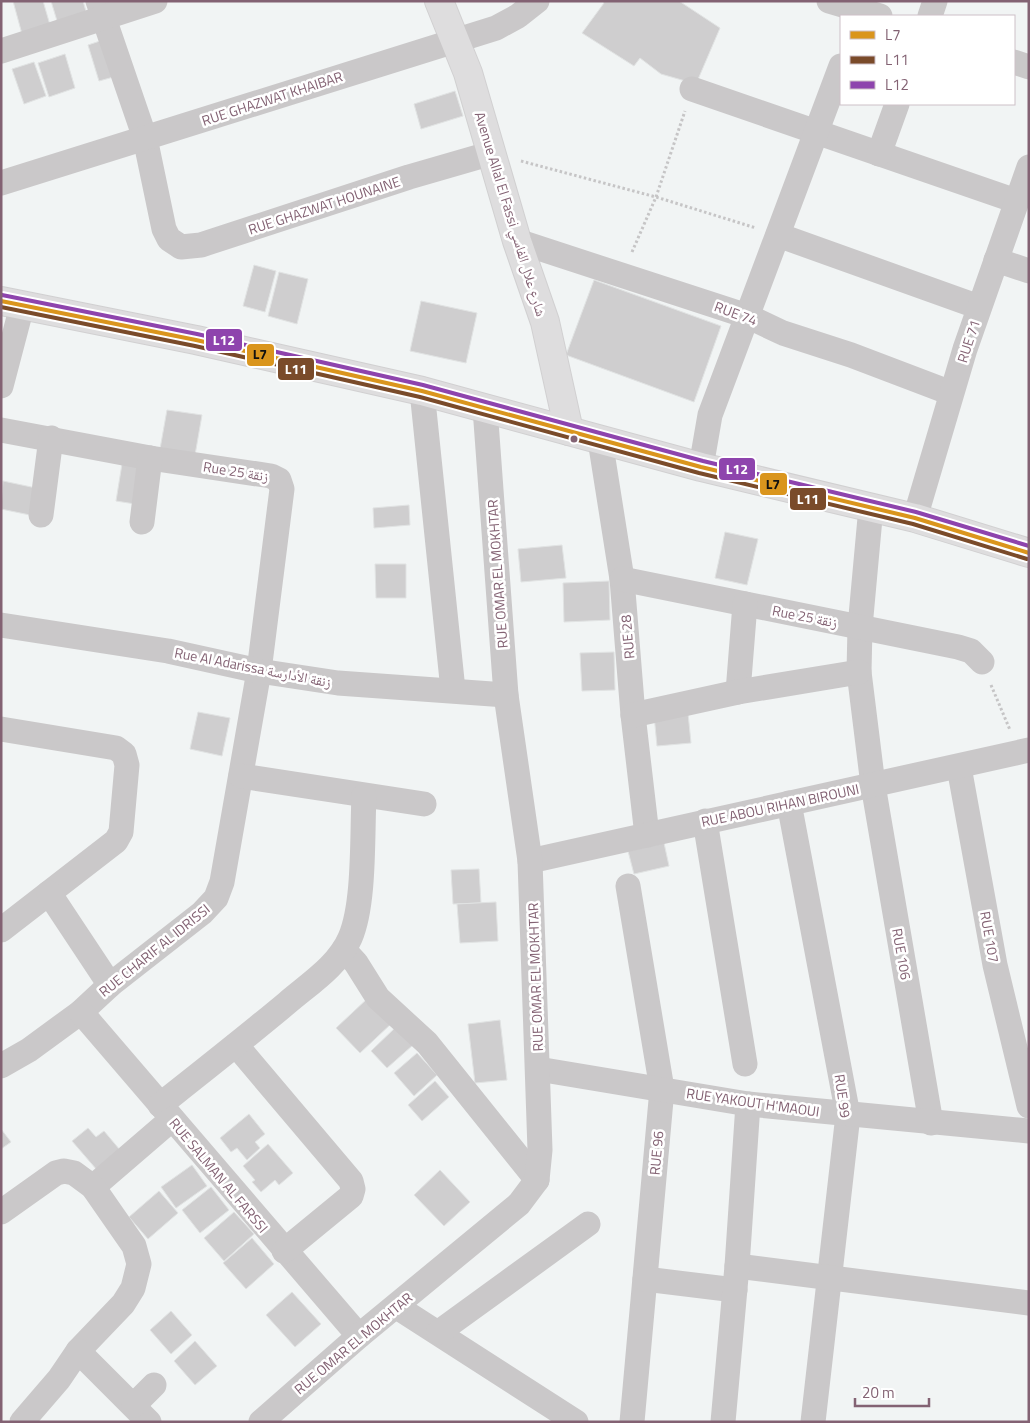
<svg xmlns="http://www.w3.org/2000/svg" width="1030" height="1423" font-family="'Titillium Web','Noto Naskh Arabic',sans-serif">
<rect width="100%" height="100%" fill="#f1f4f4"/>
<!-- building -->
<g fill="#cfcecf" stroke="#e1e3e3">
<polygon points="13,1 43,1 50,25 22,34"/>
<polygon points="51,1 83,1 87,15 58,24"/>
<polygon points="602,1 679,1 720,28 696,84 661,74 640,58 634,66 582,33 604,3"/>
<polygon points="106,39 117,76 99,81 88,45"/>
<polygon points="65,54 75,88 49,97 38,63"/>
<polygon points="34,62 46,96 24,104 12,69"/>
<polygon points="455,91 463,116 421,129 414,104"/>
<polygon points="254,265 276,271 265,312 243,306"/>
<polygon points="279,272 308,279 297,324 268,316"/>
<polygon points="594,280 721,326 694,402 566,355"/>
<polygon points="421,301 477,313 466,363 410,351"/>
<polygon points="167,410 202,415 195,455 160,449"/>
<polygon points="122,464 142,467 135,504 116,501"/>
<polygon points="3,481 36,488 30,515 1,509"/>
<polygon points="409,505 410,525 374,528 373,508"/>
<polygon points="725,532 758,539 747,585 715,578"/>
<polygon points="562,545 566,578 521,582 518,549"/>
<polygon points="375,564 406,564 406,598 376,598"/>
<polygon points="609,581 610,620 564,622 563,583"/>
<polygon points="614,652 615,690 582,691 580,653"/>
<polygon points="198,712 230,718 222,756 190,749"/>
<polygon points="688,713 691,743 657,746 654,715"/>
<polygon points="664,843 669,866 634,874 628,851"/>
<polygon points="479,869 481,903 453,904 451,870"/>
<polygon points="496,902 498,941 460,943 457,904"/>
<polygon points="368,998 392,1023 360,1053 336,1028"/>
<polygon points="500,1020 507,1080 475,1083 468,1024"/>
<polygon points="396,1027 413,1045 387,1068 371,1051"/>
<polygon points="417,1053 437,1075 414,1096 394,1073"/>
<polygon points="435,1081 449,1097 422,1121 408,1105"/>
<polygon points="249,1114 265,1134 255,1142 260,1148 247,1160 237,1148 231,1152 220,1138"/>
<polygon points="88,1128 96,1137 104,1131 120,1150 97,1170 72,1141"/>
<polygon points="1,1129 11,1142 1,1149"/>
<polygon points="268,1144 293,1173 279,1185 275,1180 261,1192 252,1182 255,1180 243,1166"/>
<polygon points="192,1165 207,1186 176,1208 161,1187"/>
<polygon points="440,1170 470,1202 444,1226 414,1195"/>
<polygon points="211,1187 229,1210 200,1233 182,1210"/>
<polygon points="159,1191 178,1213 148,1239 129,1217"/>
<polygon points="234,1212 254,1234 224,1261 204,1238"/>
<polygon points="252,1238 274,1264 246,1289 223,1263"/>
<polygon points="292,1292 321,1324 295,1347 266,1315"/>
<polygon points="171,1311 192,1335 171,1354 150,1330"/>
<polygon points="195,1341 217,1366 195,1385 174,1361"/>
</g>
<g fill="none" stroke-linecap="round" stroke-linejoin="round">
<!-- secondary casing -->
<g stroke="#d1d0d1" stroke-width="30">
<g id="secondary">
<polyline points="439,1 468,73 517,241 545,322 569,431"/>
<polyline points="1,301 196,340 422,391 701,467 915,518 1029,553"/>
</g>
</g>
<!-- path -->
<g stroke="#c6c5c6" stroke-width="3" stroke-dasharray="2.5 2.5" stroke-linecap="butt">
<polyline points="521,161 656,197 756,228"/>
<polyline points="632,252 656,197 685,111"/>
<polyline points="991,685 1010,730"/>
</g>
<!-- street -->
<g stroke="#cac8c9" stroke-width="25">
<polyline points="98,1 145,138 164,229 169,239 181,247 201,245 409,177 492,153"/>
<polyline points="829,1 880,16"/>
<polyline points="930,16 935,1"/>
<polyline points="1,51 155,1"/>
<polyline points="1014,62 1029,67"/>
<polyline points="692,89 1016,201"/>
<polyline points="879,154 897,104"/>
<polyline points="1,183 496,28 518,16 537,1"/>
<polyline points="778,235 979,307"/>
<polyline points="517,241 747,316 783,333 851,355 951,393"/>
<polyline points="996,260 1029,271"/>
<polyline points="1,386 22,306"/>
<polyline points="422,391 453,690"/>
<polyline points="1,430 150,458 271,476 279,480 282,489 259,671 222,882 216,898 202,913 110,985 81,1012 29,1050 1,1066"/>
<polyline points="600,440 622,579 633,715 647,835"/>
<polyline points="701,467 710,415 841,66"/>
<polyline points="871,507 860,627 859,672 873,785 931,1123"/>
<polyline points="41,515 51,438"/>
<polyline points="915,518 965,349 1029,167"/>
<polyline points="142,522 150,458"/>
<polyline points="622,579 958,647 971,651 982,662"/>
<polyline points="1,625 168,651 259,671 338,683 506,695"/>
<polyline points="738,692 745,604"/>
<polyline points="633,715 738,692 859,672"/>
<polyline points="1,729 116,748 124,754 127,765 121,832 116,841 1,930"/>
<polyline points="959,767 995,965 1029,1106"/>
<polyline points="241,776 424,804"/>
<polyline points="789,803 848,1115 813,1422"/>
<polyline points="705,821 745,1064"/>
<polyline points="530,861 1029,750"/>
<polyline points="628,886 662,1089 632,1422"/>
<polyline points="49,893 110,985"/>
<polyline points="344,950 356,963 378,998 427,1043 537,1180"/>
<polyline points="81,1012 359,1336"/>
<polyline points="236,1045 351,1181 353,1189 351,1196 284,1251"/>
<polyline points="538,1069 748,1104 1029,1131"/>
<path d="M160 1105C203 1071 245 1038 287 1003 309 984 338 966 350 938 365 904 362 835 364 796"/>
<polyline points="93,1187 172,1119"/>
<polyline points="1,1212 56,1173 64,1171 74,1173 93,1187 134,1246 139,1264 133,1288 123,1304 78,1351 59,1379 22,1422"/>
<polyline points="737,1266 1029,1303"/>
<polyline points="645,1279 735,1290"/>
<polyline points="397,1307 576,1422"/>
<polyline points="439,1332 588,1224"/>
<polyline points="78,1351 149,1422"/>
<polyline points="134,1405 154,1385"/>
<polyline points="261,1422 359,1336 519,1204 537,1180 540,1150 530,861 506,695 485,408"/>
<polyline points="723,1422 737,1266 748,1104"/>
</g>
<!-- secondary -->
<use href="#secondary" stroke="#deddde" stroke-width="28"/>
<!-- bus-1 casing -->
<g stroke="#fff" stroke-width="8">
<polyline id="bus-1" points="1,301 196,340 422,391 701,467 915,518 1029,553"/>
</g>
<!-- bus-2 casing -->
<g stroke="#fff" stroke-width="8">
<polyline id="bus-2" points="1,307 195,346 420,397 699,473 913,524 1027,559"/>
</g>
<!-- bus-3 casing -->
<g stroke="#fff" stroke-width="8">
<polyline id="bus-3" points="2,295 197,334 423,385 703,461 916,512 1029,546"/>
</g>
<!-- bus-1 -->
<use href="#bus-1" stroke="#da951d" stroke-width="4"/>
<!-- bus-2 -->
<use href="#bus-2" stroke="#7a4b2a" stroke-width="4"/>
<!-- bus-3 -->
<use href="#bus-3" stroke="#8e44ad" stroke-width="4"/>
</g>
<!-- markers -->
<circle fill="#836273" stroke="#fff" stroke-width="2" cx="574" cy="439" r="4.5"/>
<g text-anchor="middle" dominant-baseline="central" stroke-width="5" stroke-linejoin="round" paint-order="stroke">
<!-- street labels -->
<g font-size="14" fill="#836273" stroke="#fff">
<text transform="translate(272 98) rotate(-18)">RUE GHAZWAT KHAIBAR</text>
<text transform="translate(324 205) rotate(-18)">RUE GHAZWAT HOUNAINE</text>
<text transform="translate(511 214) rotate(73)">Avenue Allal El Fassi شارع علال الفاسي</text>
<text transform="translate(736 313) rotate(20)">RUE 74</text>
<text transform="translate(968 341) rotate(-72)">RUE 71</text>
<text transform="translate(236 471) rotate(9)">Rue 25 زنقة</text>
<text transform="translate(497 574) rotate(-94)">RUE OMAR EL MOKHTAR</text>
<text transform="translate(805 616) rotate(11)">Rue 25 زنقة</text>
<text transform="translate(627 637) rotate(-95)">RUE 28</text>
<text transform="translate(253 667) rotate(11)">Rue Al Adarissa زنقة الأدارسة</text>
<text transform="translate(780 805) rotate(-12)">RUE ABOU RIHAN BIROUNI</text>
<text transform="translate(990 937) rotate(80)">RUE 107</text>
<text transform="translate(154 950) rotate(-39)">RUE CHARIF AL IDRISSI</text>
<text transform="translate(902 954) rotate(80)">RUE 106</text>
<text transform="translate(535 977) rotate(-92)">RUE OMAR EL MOKHTAR</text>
<text transform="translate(843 1096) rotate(82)">RUE 99</text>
<text transform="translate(753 1102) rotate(8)">RUE YAKOUT H'MAOUI</text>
<text transform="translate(656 1153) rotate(-85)">RUE 96</text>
<text transform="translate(219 1175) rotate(50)">RUE SALMAN AL FARSSI</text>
<text transform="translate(353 1343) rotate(-40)">RUE OMAR EL MOKHTAR</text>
</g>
</g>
<g stroke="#fff" stroke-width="2">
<rect x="205" y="328" width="38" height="24" rx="5" fill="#8e44ad"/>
<rect x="246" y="343" width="29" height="24" rx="5" fill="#da951d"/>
<rect x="277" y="357" width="38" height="24" rx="5" fill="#7a4b2a"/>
<rect x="718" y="457" width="38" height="24" rx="5" fill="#8e44ad"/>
<rect x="759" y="472" width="29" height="24" rx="5" fill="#da951d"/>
<rect x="789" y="487" width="38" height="24" rx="5" fill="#7a4b2a"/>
</g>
<g font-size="14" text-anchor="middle" font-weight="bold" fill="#fff">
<text x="224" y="345">L12</text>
<text x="296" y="374">L11</text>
<text x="737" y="474">L12</text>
<text x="808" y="504">L11</text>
</g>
<g font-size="14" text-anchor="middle" font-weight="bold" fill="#111">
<text x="260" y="359">L7</text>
<text x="773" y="489">L7</text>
</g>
<!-- border -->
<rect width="1030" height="1423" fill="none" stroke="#836273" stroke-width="5"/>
<!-- legend -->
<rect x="840" y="15" width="175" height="90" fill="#ffffff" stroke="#cdc0c7"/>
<rect x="850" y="31" width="25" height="8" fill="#da951d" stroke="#cdc0c7"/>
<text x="885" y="40" font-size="15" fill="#836273">L7</text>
<rect x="850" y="56" width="25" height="8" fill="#7a4b2a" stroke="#cdc0c7"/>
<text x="885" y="65" font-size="15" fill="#836273">L11</text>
<rect x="850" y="81" width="25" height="8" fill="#8e44ad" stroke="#cdc0c7"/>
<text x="885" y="90" font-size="15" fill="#836273">L12</text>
<!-- scale -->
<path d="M855 1398v8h74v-8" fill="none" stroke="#836273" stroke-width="2.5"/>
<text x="862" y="1398" font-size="15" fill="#836273" stroke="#ffffff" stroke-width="4" paint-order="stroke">20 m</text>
</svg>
